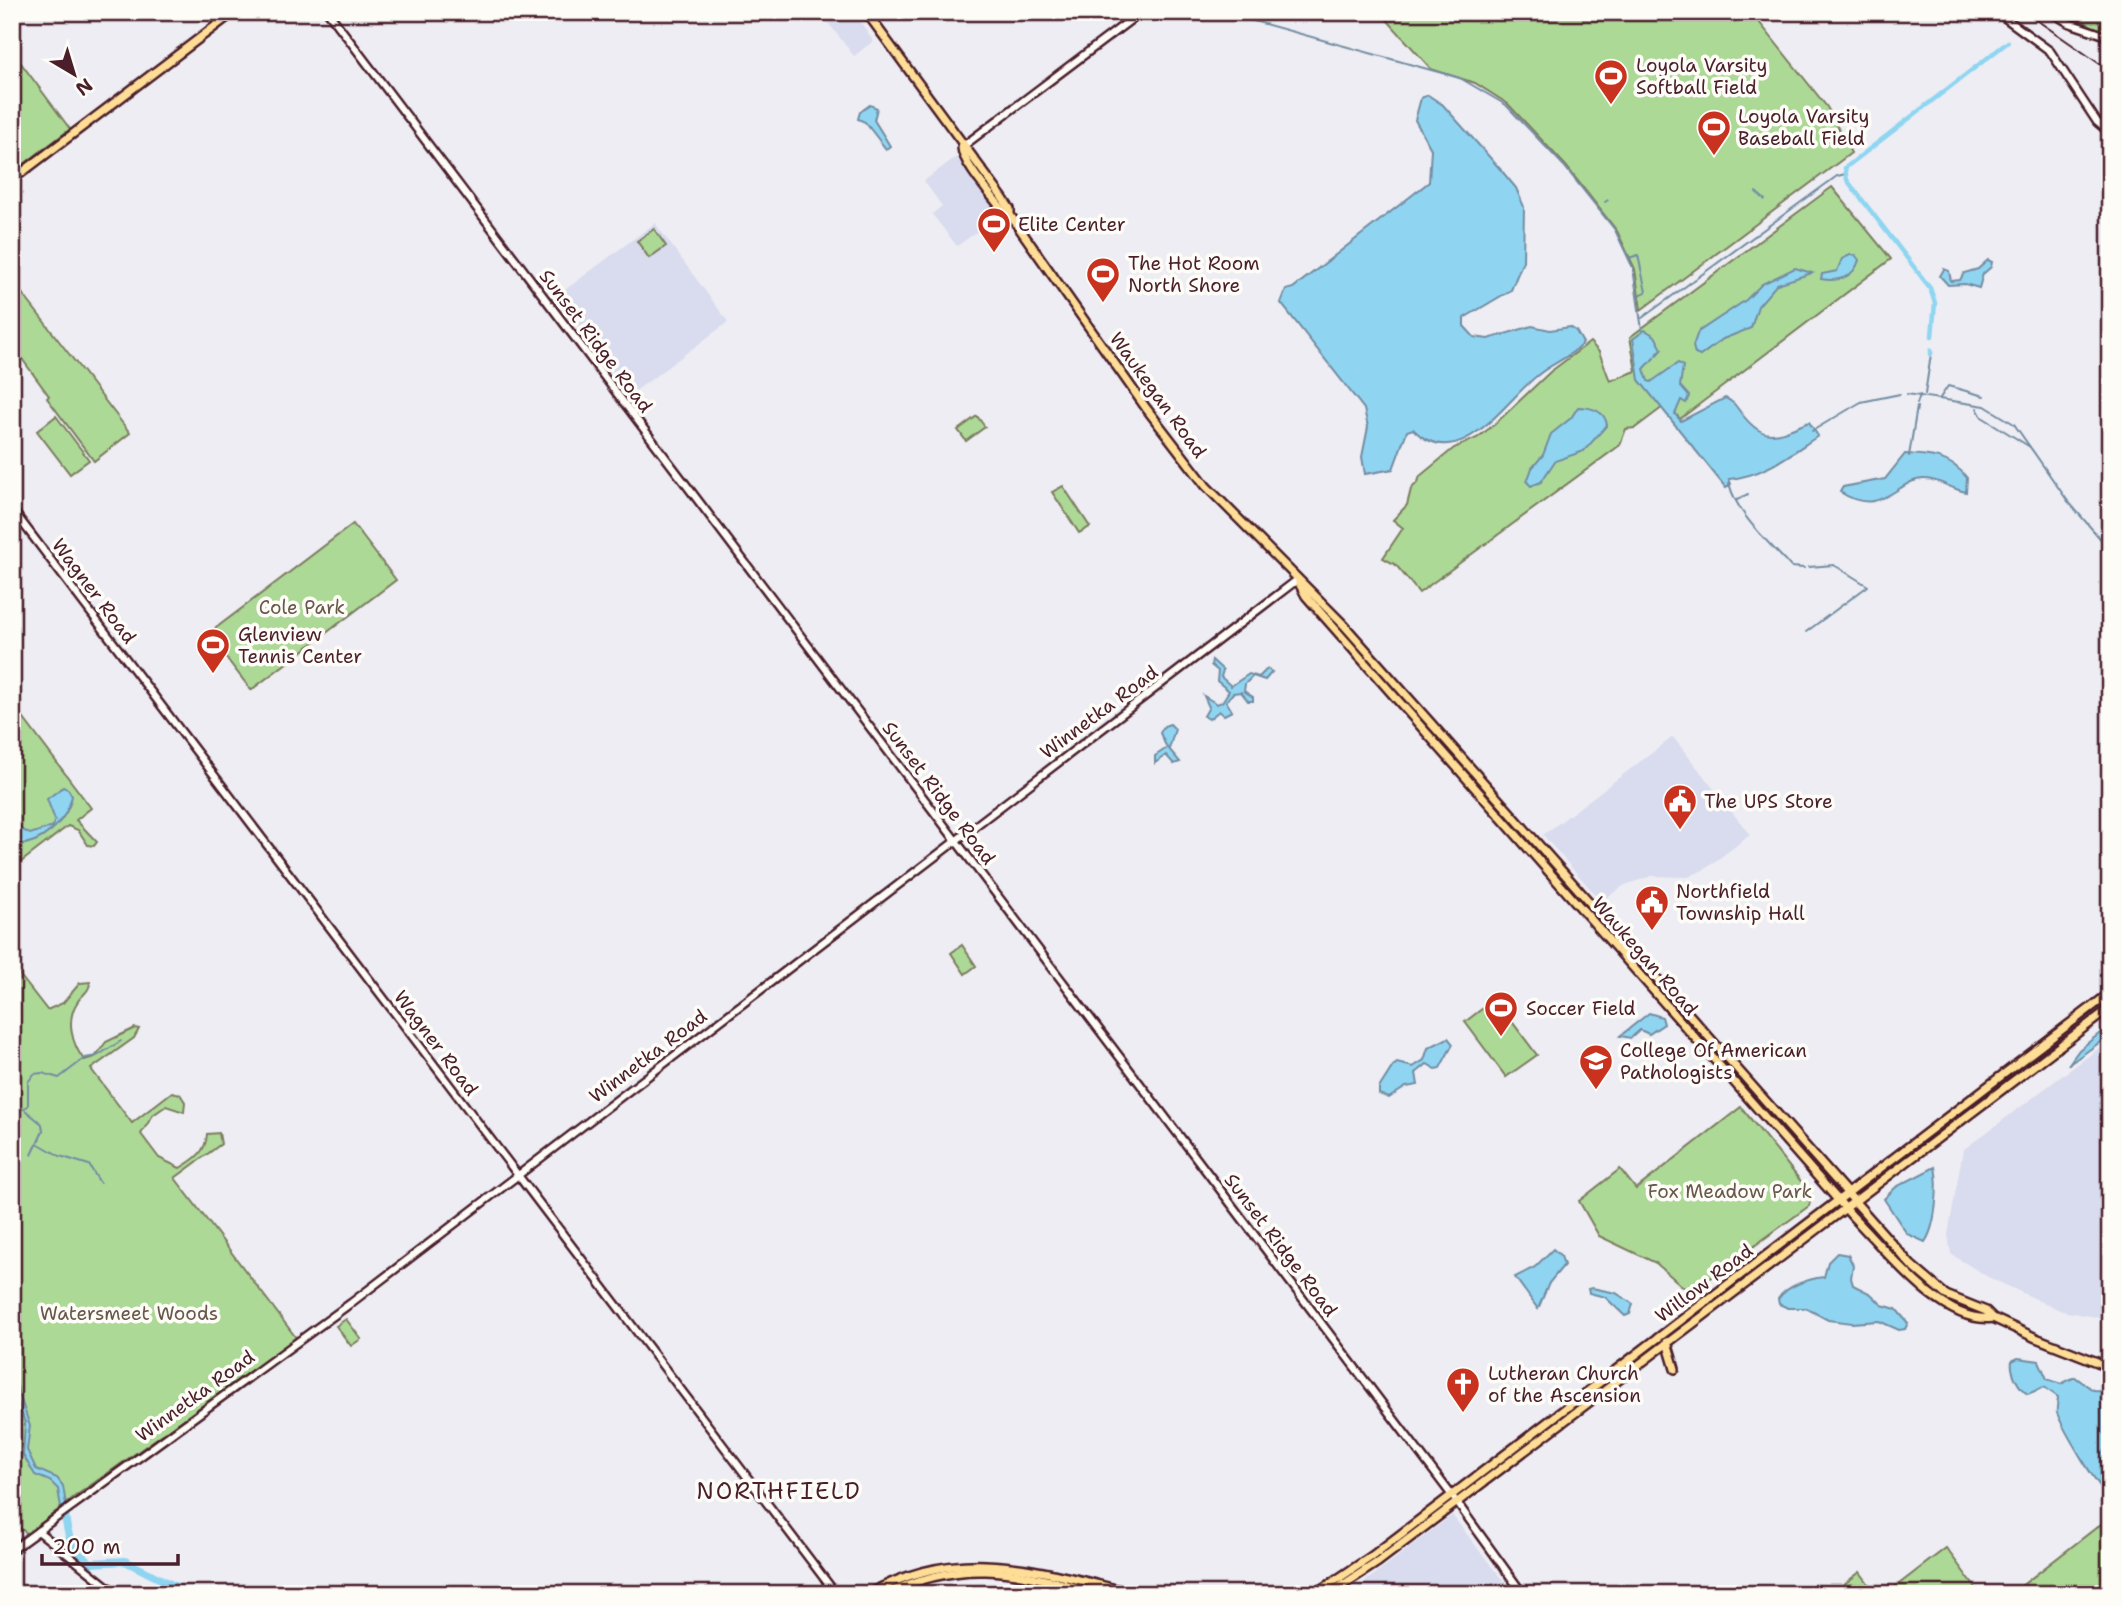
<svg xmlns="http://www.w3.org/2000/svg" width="2122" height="1606" font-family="'Shantell Sans',sans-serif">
<rect width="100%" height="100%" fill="#ededf3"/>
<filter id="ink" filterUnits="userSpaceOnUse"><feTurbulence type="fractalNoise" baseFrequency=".0143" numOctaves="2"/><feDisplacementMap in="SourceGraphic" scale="14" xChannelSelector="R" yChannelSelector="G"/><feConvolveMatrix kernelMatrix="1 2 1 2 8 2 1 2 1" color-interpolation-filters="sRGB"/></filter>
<g filter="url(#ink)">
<!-- built -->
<g fill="#d9dbee">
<polygon points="820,12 854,12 873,41 854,56"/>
<polygon points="956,157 999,216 957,246 932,214 942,206 924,181"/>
<polygon points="655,223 728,322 630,395 557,296"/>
<polygon points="1673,737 1750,835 1705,869 1688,877 1651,876 1625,885 1601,901 1543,835"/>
<polygon points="2110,1040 2110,1324 2096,1317 2062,1311 1988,1277 1951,1254 1948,1235 1963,1150"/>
<polygon points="1452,1515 1513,1594 1349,1594"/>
</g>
<!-- green -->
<g fill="#add997" stroke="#7c7c61" stroke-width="2">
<polygon points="1380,12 1751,12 1827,107 1851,153 1641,310 1635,269 1617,231 1566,166 1508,104 1475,83 1431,69"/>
<polygon points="2068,12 2110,12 2110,31 2097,29"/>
<polygon points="12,51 70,129 12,173"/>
<polygon points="1832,187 1891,259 1680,419 1667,404 1635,428 1626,429 1620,445 1419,593 1396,565 1383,558 1403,528 1393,520 1407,505 1411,489 1418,482 1420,476 1454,448 1477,438 1495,424 1550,372 1590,342 1599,352 1610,381 1636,371 1630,337"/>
<polygon points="654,229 666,246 649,258 637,241"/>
<polygon points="12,280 130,433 94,461 47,398 49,396 12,345"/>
<polygon points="56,416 89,460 70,474 37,431"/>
<polygon points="977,416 985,427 966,441 958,430"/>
<polygon points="1063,486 1090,527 1079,533 1052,492"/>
<polygon points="353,524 396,580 251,690 208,634"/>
<polygon points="12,703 91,808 76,820 97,842 94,846 88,845 78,830 68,826 12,869"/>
<polygon points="962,945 976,966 965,974 951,953"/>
<path d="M12 965 47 1010 63 1003 80 983 90 982C90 991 83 994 78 1001 65 1020 72 1044 84 1060L95 1057 106 1042 135 1028 139 1029 134 1038 91 1069 132 1123 172 1092 180 1094 185 1102 184 1112 166 1106 153 1115 141 1134 159 1158 180 1168C195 1159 206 1152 207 1134L219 1133 221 1144 175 1178 297 1339 74 1497 28 1534 12 1522Z"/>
<polygon points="1495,999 1537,1055 1506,1077 1465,1022"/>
<polygon points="1741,1107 1812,1195 1809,1206 1690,1293 1656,1263 1599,1236 1579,1201 1620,1169 1636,1189"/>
<polygon points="346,1319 361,1339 351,1346 336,1326"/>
<polygon points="2110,1517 2110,1594 2011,1594"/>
<polygon points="1946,1548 1980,1594 1886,1594"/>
<polygon points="1860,1572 1876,1594 1831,1594"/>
</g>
<!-- water -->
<g fill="#8fd5f1" stroke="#738ca2" stroke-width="2">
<path d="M1428 95 1443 105 1501 170 1516 188 1524 207 1523 261 1511 290 1464 318V326L1474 337 1488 339 1532 326 1550 330 1570 327 1576 331 1583 343C1570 358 1552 363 1538 375 1506 399 1460 477 1413 429L1407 431 1393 469 1365 474 1362 457 1368 427 1364 409 1281 303 1286 290 1293 288 1429 182 1431 149 1415 120 1421 98Z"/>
<polygon points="870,105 877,108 874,120 890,146 886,149 865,122 858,119 860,112"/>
<path d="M1850 255H1855L1859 260C1854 278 1838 282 1821 279L1822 274 1837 271 1842 259Z"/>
<polygon points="1988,260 1992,262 1991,267 1983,274 1979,288 1965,284 1948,285 1940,276 1944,269 1949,271 1951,281 1960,280 1964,273 1978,269"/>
<polygon points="1795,268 1812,273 1777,284 1758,306 1751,328 1723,339 1700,356 1695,354 1693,346 1698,332 1746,300 1762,284"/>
<path d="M1645 330 1655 336 1662 349 1644 369 1648 381 1651 382 1678 363 1683 366 1680 386 1689 396 1686 403 1681 400 1675 414 1681 421 1725 398C1733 401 1736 406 1741 413 1765 444 1776 435 1809 422L1818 436C1789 455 1764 476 1729 479L1731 484 1726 488 1639 380 1633 339Z"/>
<path d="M1578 407C1591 407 1605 411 1607 425L1584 451 1555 461 1541 482 1531 486 1527 482 1532 468 1543 455 1551 434 1571 418Z"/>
<path d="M1905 454C1929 455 1951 456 1967 478L1966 492C1953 490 1939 479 1925 479 1899 477 1883 520 1840 492L1843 487 1885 479Z"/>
<polygon points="1212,660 1223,670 1221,677 1231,686 1249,674 1259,677 1267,669 1272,672 1265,680 1253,676 1245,684 1244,691 1253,697 1253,701 1248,701 1241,692 1233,693 1226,701 1232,711 1224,715 1219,711 1209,719 1204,716 1209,707 1204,696 1217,704 1222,702 1229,691 1217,681 1218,671 1211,665"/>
<polygon points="1170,724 1175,729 1169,749 1180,762 1174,764 1166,755 1155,763 1155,756 1167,748 1160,733 1164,726"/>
<path d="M63 787 68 789 72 796C67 821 40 848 12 844V824L30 834 52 827 55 820 47 799Z"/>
<polygon points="1649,1013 1662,1017 1664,1024 1649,1034 1640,1030 1631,1038 1620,1036"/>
<polygon points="2110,1025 2110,1035 2068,1065 2079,1050"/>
<polygon points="1448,1038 1453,1044 1440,1068 1436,1069 1427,1064 1416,1073 1418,1085 1406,1087 1389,1098 1379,1094 1379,1088 1393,1066 1397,1063 1413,1067 1424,1060 1428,1048"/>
<path d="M1935 1167C1939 1186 1936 1226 1925 1242L1907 1234 1884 1199 1896 1187Z"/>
<polygon points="1553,1249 1561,1256 1564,1265 1549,1283 1538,1309 1515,1277 1535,1267"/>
<path d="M1837 1253 1848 1255 1853 1265 1851 1278 1853 1285 1871 1294 1882 1305 1896 1309 1908 1323 1905 1329 1899 1330 1879 1321 1852 1323 1828 1320 1806 1308H1788L1779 1304 1778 1299C1787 1285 1809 1279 1824 1277L1828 1262Z"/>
<polygon points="1592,1288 1616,1293 1633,1304 1630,1314 1625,1316 1605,1297 1589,1293 1588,1289"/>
<polygon points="12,1356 18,1391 30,1426 27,1450 36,1469 57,1478 63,1486 68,1518 63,1521 58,1489 50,1481 35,1475 23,1455 25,1423 12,1385"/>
<path d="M2018 1358 2039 1361 2047 1379 2061 1384 2075 1377 2093 1390 2110 1391V1451L2103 1460 2110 1469V1496C2098 1490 2063 1428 2057 1413 2056 1409 2058 1402 2058 1397L2044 1387 2028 1394C2019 1389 2010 1372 2012 1361Z"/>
</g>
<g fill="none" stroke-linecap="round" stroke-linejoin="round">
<!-- stream -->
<g stroke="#738ca2" stroke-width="2">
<polyline points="1221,12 1460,78 1506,105 1564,166 1615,230 1633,268 1642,330"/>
<polyline points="1756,192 1765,200"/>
<polyline points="1605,202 1608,200"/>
<polyline points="1629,258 1638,255 1646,292 1638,295"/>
<polyline points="1642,318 1837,176 1846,174"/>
<polyline points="1907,394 1985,406 2014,424 2067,500 2110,550"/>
<polyline points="1925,394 1931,354"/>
<polyline points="1940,398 1948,386 1984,396"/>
<polyline points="1917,404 1920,395"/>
<polyline points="1977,408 1982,417 2030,447"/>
<polyline points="1812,431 1861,402 1900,394"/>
<polyline points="1909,456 1917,407"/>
<path d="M1729 483C1737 516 1770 543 1791 567L1804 568"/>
<polyline points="1737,500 1748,494"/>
<polyline points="1806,632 1868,586 1834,565 1809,567"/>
<polyline points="12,1047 21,1061"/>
<polyline points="25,1110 42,1124 43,1131 32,1155"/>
<polyline points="12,1115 28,1106 28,1082 34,1074 42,1073 59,1078 85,1058 97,1056 121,1041"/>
<polyline points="39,1144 60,1156 89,1165 100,1183"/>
</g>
<!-- canal -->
<g stroke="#8fd5f1" stroke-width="4.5">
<polyline points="1932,336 1935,303 1930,288 1847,180 1845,168 2008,42"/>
<polyline points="1931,354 1931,350"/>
</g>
<!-- river -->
<path stroke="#8fd5f1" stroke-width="8" d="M65 1512C67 1536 70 1548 91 1563L125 1561 190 1594"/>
<!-- minor casing -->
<g stroke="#4a1f2b" stroke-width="11">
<g id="minor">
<polyline points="328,12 1450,1493 1523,1594"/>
<polyline points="1997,12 2050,51 2097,122 2110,133"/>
<polyline points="2051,12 2069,23 2110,37"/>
<polyline points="962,147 1141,12"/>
<polyline points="12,509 836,1594"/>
<polyline points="38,1531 117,1594"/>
<polyline points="12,1550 351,1303 1297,580"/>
</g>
</g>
<!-- major casing -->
<g stroke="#4a1f2b" stroke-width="12">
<g id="major">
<polyline points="866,12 1002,197 1010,209 1010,215"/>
<path d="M962 147C961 162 994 198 1004 212L1010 215 1146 408 1206 486 1343 624 1911 1265 1946 1295 1986 1311 1993 1318 2036 1338 2110 1367"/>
<polyline points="12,180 234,12"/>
<path d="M1299 583 1306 596 1853 1217C1885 1249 1943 1326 1993 1318"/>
<polyline points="1667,1342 1675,1369"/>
<path d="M869 1594C961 1541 1042 1572 1137 1594"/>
<path d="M886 1594C968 1555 1019 1573 1102 1594"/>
<polyline points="1315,1594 1372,1556 2110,993"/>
<polyline points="1329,1594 1378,1562 2110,1008"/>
</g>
</g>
<!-- minor -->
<use href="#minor" stroke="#fdfcf7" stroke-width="6"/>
<!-- major -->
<use href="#major" stroke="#fedd96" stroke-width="7"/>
<!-- rail -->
<polyline stroke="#4a1f2b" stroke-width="2" points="2025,12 2110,71"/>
</g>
</g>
<!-- icons -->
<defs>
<g id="stadium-pin" transform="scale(1.75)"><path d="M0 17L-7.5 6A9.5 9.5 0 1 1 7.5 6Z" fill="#c8321e" stroke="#fdfcf7"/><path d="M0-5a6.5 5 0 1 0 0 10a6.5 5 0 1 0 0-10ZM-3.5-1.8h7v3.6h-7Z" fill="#fff"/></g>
<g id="civic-pin" transform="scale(1.75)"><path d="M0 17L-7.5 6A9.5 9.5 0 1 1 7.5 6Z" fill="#c8321e" stroke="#fdfcf7"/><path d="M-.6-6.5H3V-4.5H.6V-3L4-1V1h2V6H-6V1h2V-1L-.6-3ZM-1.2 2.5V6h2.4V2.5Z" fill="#fff"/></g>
<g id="university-pin" transform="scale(1.75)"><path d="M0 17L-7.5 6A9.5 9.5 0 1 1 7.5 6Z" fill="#c8321e" stroke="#fdfcf7"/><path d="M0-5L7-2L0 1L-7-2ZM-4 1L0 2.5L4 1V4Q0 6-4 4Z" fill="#fff"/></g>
<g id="church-pin" transform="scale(1.75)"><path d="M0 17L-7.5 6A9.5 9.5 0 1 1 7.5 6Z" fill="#c8321e" stroke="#fdfcf7"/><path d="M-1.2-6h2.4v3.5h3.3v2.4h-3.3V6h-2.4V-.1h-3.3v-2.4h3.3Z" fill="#fff"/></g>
</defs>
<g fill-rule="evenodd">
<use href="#stadium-pin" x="1611" y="76"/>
<use href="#stadium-pin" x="1714" y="127"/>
<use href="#stadium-pin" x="994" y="224"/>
<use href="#stadium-pin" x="1103" y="274"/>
<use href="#stadium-pin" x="213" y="645"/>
<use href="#civic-pin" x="1680" y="801"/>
<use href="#civic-pin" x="1652" y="902"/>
<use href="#stadium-pin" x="1501" y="1008"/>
<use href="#university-pin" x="1596" y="1061"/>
<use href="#church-pin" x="1463" y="1384"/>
</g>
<g text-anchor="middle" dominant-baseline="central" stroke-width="7" stroke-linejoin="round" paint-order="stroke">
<!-- poi labels -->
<g font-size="19" fill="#4a1f2b" stroke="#fdfcf7" text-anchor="start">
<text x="1636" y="65">Loyola Varsity<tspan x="1636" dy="22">Softball Field</tspan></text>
<text x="1738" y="116">Loyola Varsity<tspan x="1738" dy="22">Baseball Field</tspan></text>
<text x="1018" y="224">Elite Center</text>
<text x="1128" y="263">The Hot Room<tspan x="1128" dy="22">North Shore</tspan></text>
<text x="238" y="634">Glenview<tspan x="238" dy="22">Tennis Center</tspan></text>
<text x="1704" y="801">The UPS Store</text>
<text x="1676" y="891">Northfield<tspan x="1676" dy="22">Township Hall</tspan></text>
<text x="1526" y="1008">Soccer Field</text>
<text x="1620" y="1050">College Of American<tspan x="1620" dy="22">Pathologists</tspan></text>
<text x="1488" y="1373">Lutheran Church<tspan x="1488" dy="22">of the Ascension</tspan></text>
</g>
<!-- street labels -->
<g font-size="19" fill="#4a1f2b" stroke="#fdfcf7">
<text transform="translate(596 341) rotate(53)">Sunset Ridge Road</text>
<text transform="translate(1158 395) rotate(54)">Waukegan Road</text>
<text transform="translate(94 591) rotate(53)">Wagner Road</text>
<text transform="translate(1099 712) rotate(-37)">Winnetka Road</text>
<text transform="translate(939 793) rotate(53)">Sunset Ridge Road</text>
<text transform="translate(1645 956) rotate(49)">Waukegan Road</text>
<text transform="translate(436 1043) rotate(53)">Wagner Road</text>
<text transform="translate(648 1056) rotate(-37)">Winnetka Road</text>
<text transform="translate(1281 1245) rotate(53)">Sunset Ridge Road</text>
<text transform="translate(1704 1283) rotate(-37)">Willow Road</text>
<text transform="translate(195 1396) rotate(-36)">Winnetka Road</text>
</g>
<!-- park labels -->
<g font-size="19" fill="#68574b" stroke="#fdfcf7">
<text x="302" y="607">Cole Park</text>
<text x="1730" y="1191">Fox Meadow Park</text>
<text x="129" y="1313">Watersmeet Woods</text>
</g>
<!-- quarter labels -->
<g font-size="23" letter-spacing="2" fill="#4a1f2b" stroke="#fdfcf7">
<text x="779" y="1491">NORTHFIELD</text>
</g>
</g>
<!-- margin -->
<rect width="2122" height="1606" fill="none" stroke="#fdfcf7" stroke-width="42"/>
<rect x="21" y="21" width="2080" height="1564" fill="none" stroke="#4a1f2b" stroke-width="2.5" filter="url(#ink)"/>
<!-- north arrow -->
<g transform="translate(74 74) rotate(142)" stroke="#fdfcf7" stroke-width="5" paint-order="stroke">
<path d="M0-5L12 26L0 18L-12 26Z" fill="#4a1f2b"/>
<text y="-10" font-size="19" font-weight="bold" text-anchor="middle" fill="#4a1f2b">N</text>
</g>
<!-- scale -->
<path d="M42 1554v10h136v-10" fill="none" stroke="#4a1f2b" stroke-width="3.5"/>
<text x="52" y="1554" font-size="21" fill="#4a1f2b" stroke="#fdfcf7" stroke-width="5" paint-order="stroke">200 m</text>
</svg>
